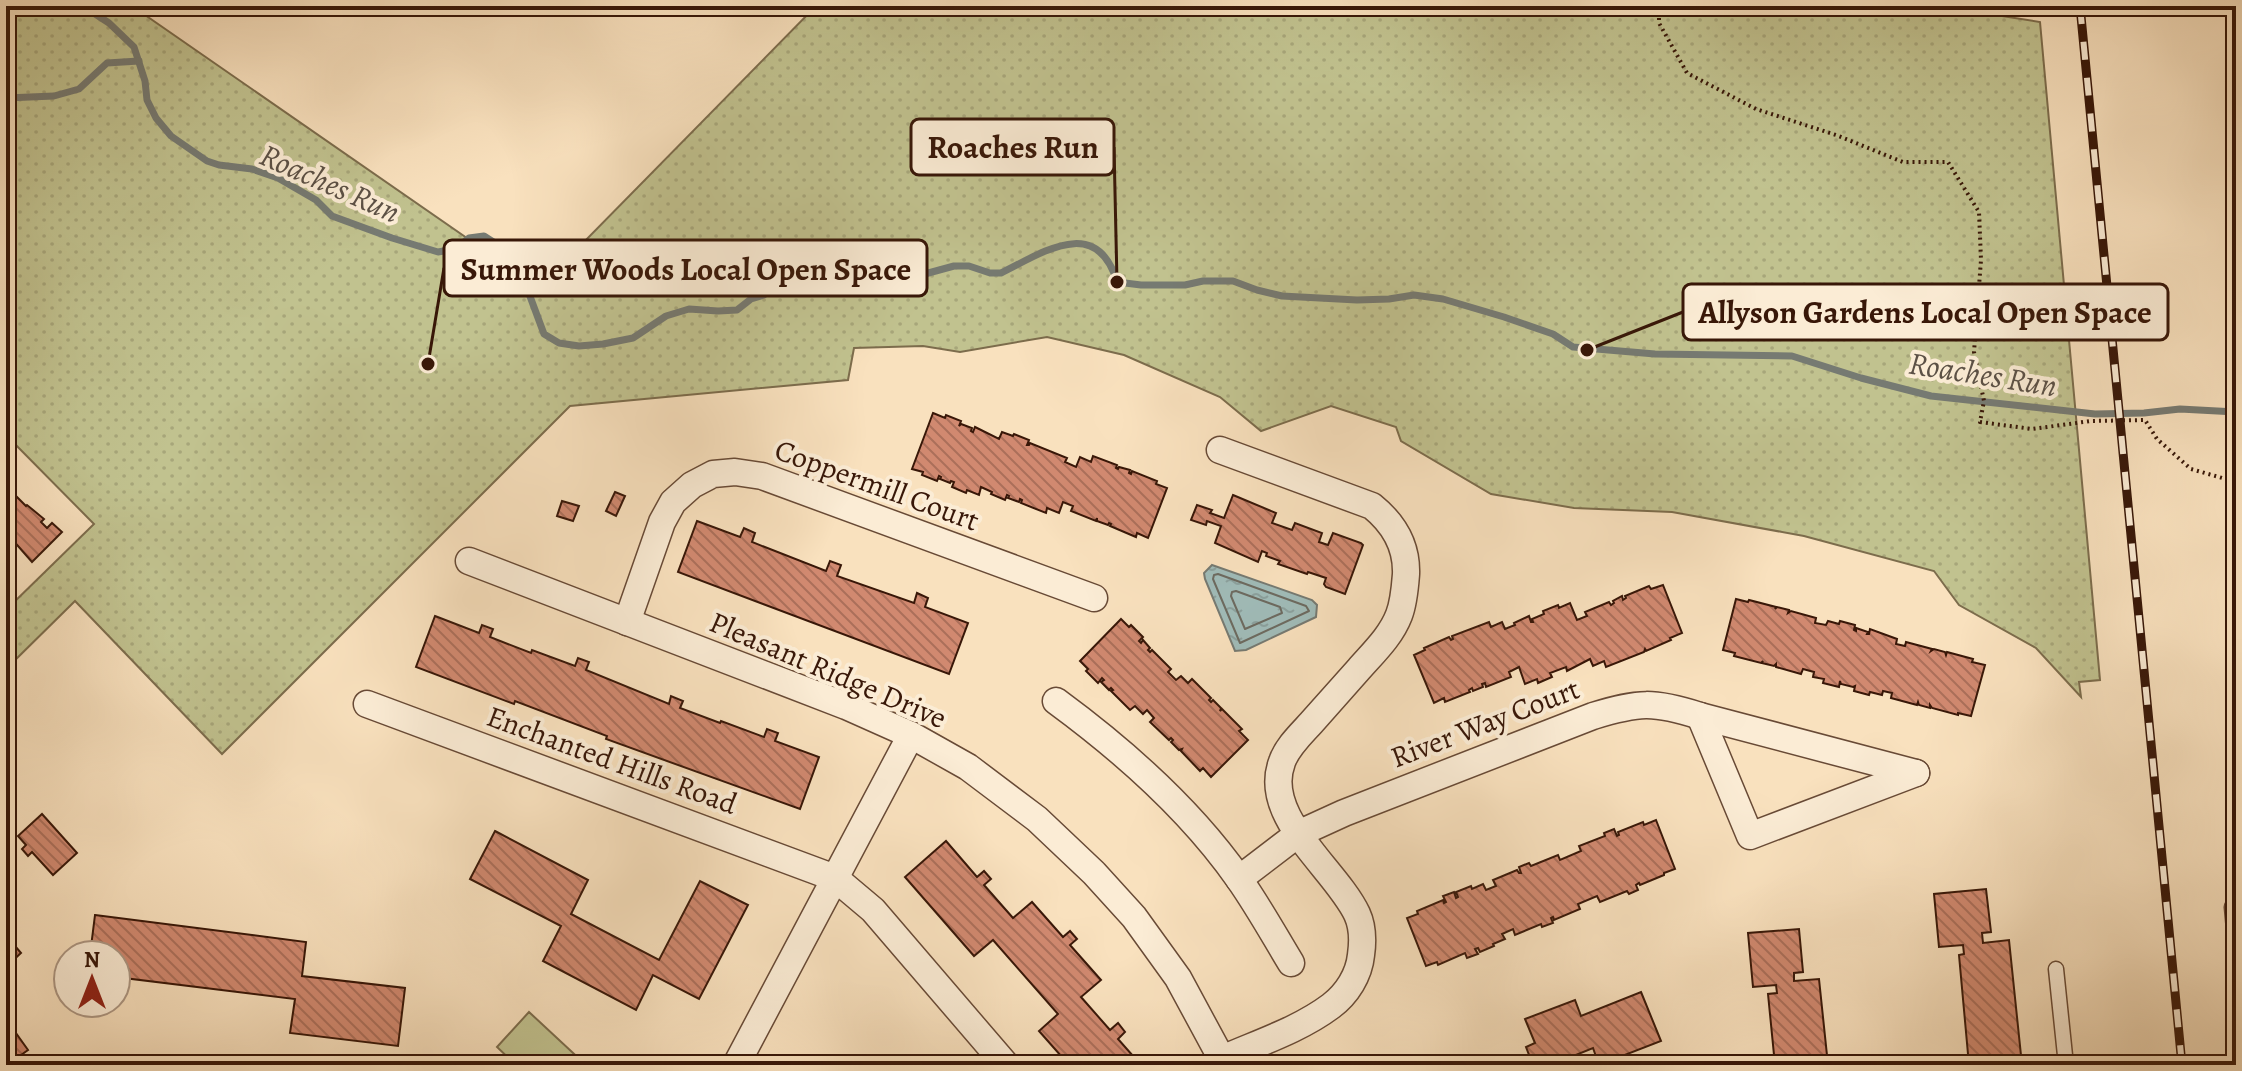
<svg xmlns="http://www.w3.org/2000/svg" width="2242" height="1071" font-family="Alegreya,serif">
<defs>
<pattern id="park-dots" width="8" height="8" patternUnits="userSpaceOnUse" patternTransform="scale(2)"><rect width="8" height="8" fill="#c1c28f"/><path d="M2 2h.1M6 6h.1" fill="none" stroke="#a7a67a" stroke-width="1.8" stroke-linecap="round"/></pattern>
<pattern id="water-ripples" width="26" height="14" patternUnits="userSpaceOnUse" patternTransform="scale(2)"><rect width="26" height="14" fill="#a0bcb9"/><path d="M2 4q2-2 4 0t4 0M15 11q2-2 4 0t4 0" fill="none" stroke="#8ba19e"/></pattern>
<pattern id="building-back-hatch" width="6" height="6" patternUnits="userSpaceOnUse" patternTransform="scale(2)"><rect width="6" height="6" fill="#d18970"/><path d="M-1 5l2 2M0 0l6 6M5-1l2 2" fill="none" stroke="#ab6f5a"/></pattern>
</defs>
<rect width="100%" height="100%" fill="#f9e1be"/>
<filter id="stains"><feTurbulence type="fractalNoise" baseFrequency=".0025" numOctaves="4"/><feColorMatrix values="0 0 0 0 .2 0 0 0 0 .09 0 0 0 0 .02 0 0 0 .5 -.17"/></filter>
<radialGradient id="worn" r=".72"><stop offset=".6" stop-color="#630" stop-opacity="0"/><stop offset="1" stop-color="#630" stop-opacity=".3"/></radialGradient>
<!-- green -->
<polygon fill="#c1c28f" stroke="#7c6c4c" stroke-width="2" points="529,1012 586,1065 516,1065 497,1047"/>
<!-- park -->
<polygon fill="url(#park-dots)" stroke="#7c6c4c" stroke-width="2" points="6,6 132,6 477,245 581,245 816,6 1938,6 2040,22 2100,680 2079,682 2081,697 2036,648 1959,605 1934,571 1804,536 1672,512 1574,508 1491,494 1401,441 1396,427 1331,406 1261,431 1220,397 1124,355 1047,337 960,352 923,346 854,348 848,380 570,406 222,754 75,601 6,669 6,610 94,524 6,435"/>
<!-- water -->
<polygon fill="url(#water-ripples)" stroke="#767a72" stroke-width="2" points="1212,565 1312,600 1317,605 1316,617 1246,650 1235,651 1205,579 1204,573"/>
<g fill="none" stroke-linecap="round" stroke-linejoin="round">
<!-- shore -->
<g stroke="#6c6a60" stroke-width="2">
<polygon points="1218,574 1306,606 1309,611 1240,643 1213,579 1214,575"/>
<polygon points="1236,591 1280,607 1282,613 1245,629 1231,596 1232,592"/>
</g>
<!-- stream -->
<g stroke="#767a72" stroke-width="7">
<path d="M83 6 109 23 134 47 145 81 147 100 156 118 171 136 207 161 219 165 252 169 278 178 316 200 332 216 392 238 438 252 455 249 469 238 484 236 515 256 544 334 559 343 579 346 603 344 633 338 666 316 689 309 718 311 737 310 751 299 764 295 783 277 800 274 856 276 899 281 954 266H969L990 273H1001C1042 253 1097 214 1117 282L1141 285H1185L1203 281H1233L1257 290 1282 296 1357 300 1389 299 1414 295 1443 299 1504 317 1553 334 1573 347 1655 354 1792 356 1861 378 1931 396 2095 414 2144 413 2180 409 2236 412"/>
<polyline points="6,98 54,96 79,89 107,63 139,61"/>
</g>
</g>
<!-- building -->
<g fill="url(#building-back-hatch)" stroke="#381708" stroke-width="2">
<polygon points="933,413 945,418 946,415 961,421 959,426 961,424 972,428 971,431 973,432 975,427 999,439 1002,432 1013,436 1014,434 1029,440 1027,445 1029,445 1030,443 1067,458 1065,462 1076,467 1080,457 1091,462 1093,456 1117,465 1116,468 1118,469 1119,467 1130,470 1129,473 1131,474 1132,471 1157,481 1156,484 1167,488 1148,538 1137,533 1136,537 1110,526 1111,524 1109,523 1108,525 1097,521 1097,518 1096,521 1071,511 1073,506 1063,502 1059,513 1047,508 1046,513 1021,503 1022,500 1020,499 1019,502 1008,498 1009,496 1007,495 1005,500 991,494 992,492 981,487 979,495 967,490 966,493 952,487 954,482 951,481 950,483 940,479 941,477 939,476 937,481 922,475 923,472 912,469"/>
<polygon points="6,486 26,506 27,505 44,519 41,522 47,528 52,523 62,532 32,562 11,538 9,540 6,536"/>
<polygon points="615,492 625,496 616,516 606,511"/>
<polygon points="1233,495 1276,513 1272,523 1292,530 1295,523 1322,533 1319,542 1328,545 1333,533 1361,543 1363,545 1345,594 1326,587 1324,584 1326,578 1308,572 1307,574 1278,564 1280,561 1266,556 1267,553 1262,551 1258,562 1215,543 1221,526 1207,521 1206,525 1191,520 1197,505 1212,510 1210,513 1224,518"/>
<polygon points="562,501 579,506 573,521 557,516"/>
<polygon points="697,521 740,537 744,528 755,533 752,542 826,571 830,561 841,565 837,576 914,603 917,593 928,598 925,607 968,623 949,674 678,572"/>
<polygon points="1663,585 1682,633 1670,638 1671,640 1646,651 1645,649 1644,652 1606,667 1604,661 1593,666 1590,659 1567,671 1566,667 1550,673 1552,677 1538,683 1537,679 1525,684 1519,667 1509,672 1511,677 1486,687 1485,683 1482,684 1483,687 1473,691 1472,688 1469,690 1470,692 1445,702 1444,698 1434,703 1414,655 1425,650 1424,648 1449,637 1451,640 1453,639 1452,636 1489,622 1491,627 1502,622 1505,629 1515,625 1514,623 1529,616 1531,622 1533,622 1532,619 1544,614 1543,611 1558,605 1559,608 1570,603 1577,620 1587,616 1585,612 1609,602 1611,605 1614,603 1613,601 1622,596 1623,600 1626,598 1625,596 1649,586 1651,589"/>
<polygon points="1736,599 1748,602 1749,600 1776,607 1775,609 1777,607 1789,610 1788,613 1791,611 1816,618 1815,623 1826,625 1828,621 1839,624 1840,621 1855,625 1854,630 1856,631 1856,628 1868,632 1867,634 1869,634 1870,629 1897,639 1896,644 1905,646 1906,642 1932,649 1931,651 1934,649 1945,652 1946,655 1947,652 1973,659 1972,662 1985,665 1971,716 1958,713 1958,715 1932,708 1930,705 1930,708 1919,705 1918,702 1917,705 1891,698 1892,693 1883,691 1882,695 1870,692 1869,695 1854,691 1855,686 1853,687 1841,684 1840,681 1839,687 1823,683 1824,679 1813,677 1814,672 1803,669 1801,674 1776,667 1776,664 1774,666 1762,663 1763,661 1761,663 1734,656 1735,653 1723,650"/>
<polygon points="435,616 479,633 482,625 493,629 490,637 531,653 532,650 575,666 578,658 589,662 586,670 669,704 671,696 683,701 680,708 720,723 721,721 764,737 767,729 778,733 775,741 819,757 800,809 606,739 607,736 515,701 514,704 416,667"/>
<polygon points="1121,619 1129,627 1131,625 1143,637 1139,641 1141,643 1143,640 1150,648 1148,650 1150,652 1152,650 1171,669 1168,672 1176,680 1181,676 1188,683 1192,679 1211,698 1209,700 1211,702 1213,700 1221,708 1220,711 1222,709 1242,729 1239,731 1248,740 1211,777 1203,768 1200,771 1181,751 1182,749 1179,750 1171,742 1173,740 1171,738 1169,740 1150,722 1154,718 1147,710 1143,714 1135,706 1130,710 1111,691 1113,690 1111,688 1109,690 1101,682 1104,680 1102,678 1098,683 1086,671 1088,669 1080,661"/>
<polygon points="42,814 77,853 53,875 32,852 28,856 22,849 26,845 18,836"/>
<polygon points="1656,820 1675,869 1664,873 1664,875 1640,885 1639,883 1636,885 1638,890 1629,894 1627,891 1600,902 1597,896 1578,904 1580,909 1554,920 1553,917 1551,918 1553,923 1542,927 1541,924 1515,935 1513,929 1502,934 1505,939 1493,944 1494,946 1480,952 1478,948 1475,949 1478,954 1467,958 1465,953 1438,965 1437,962 1426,966 1407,918 1418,914 1417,911 1443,900 1444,903 1446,902 1443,896 1454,892 1456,898 1458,897 1456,892 1471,886 1472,889 1483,884 1486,890 1496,886 1493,880 1517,870 1519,873 1521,873 1519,867 1529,863 1531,866 1558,855 1560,860 1581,851 1579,846 1605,836 1604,833 1614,829 1617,836 1619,835 1618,832 1643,822 1644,825"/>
<polygon points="495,831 588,880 571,914 659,960 700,881 748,905 699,999 653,975 636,1010 543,961 561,926 470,879"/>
<polygon points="946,841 977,877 984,871 991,879 984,885 1013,918 1032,902 1063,937 1070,931 1077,939 1070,945 1101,980 1081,997 1110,1030 1118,1023 1125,1032 1118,1039 1141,1065 1069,1065 1039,1031 1058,1014 993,940 974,956 905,877"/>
<polygon points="1986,889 1991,932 1982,933 1983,943 2009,940 2022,1065 1969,1065 1959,955 1964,954 1963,945 1939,947 1934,894"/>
<polygon points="95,915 306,942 302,976 405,988 398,1046 290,1033 295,999 116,977 116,955 90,955"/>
<polygon points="1799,929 1803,972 1794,973 1794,981 1819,979 1828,1065 1775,1065 1768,994 1777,993 1776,985 1753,987 1748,933"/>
<polygon points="9,939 21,953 6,967 6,942"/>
<polygon points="1641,992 1661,1041 1599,1065 1593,1048 1551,1065 1533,1065 1526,1047 1535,1043 1525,1019 1575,1000 1581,1016"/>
<polygon points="6,1019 28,1050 7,1065 6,1065"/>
</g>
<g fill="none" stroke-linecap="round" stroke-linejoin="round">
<!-- service casing -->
<g stroke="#684a36" stroke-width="17">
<g id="service">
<polyline points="2236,906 2232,907 2236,951"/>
<polyline points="2056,969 2066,1065"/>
</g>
</g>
<!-- minor casing -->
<g stroke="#684a36" stroke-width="29">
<g id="minor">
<path d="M1220 450 1372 506C1393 523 1407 545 1406 574 1405 587 1404 602 1399 615 1391 636 1374 652 1359 669 1343 687 1327 705 1311 723 1301 734 1287 747 1282 762 1261 817 1336 869 1357 914 1363 927 1363 941 1361 955 1359 975 1347 994 1331 1006 1299 1030 1258 1043 1222 1059"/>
<polyline points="469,561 846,706 911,735 968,767 1037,819 1094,873 1134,917 1178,978 1225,1065"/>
<polyline points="627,622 662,522 673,502 692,485 713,474 735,472 762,476 1094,598"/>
<path d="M1056 701C1124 751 1190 809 1239 879 1258 906 1274 935 1291 963"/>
<polyline points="367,704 835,878 873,910 1006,1065"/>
<polyline points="1700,716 1750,836 1916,773"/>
<path d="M1239 879 1298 834 1344 813 1593 716C1639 702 1653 701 1700 716L1916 773"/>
<polyline points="736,1065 911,735"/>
</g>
</g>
<!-- path -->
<polyline stroke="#381708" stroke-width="4" stroke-dasharray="2 4" stroke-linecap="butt" points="1659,6 1659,23 1687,73 1756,109 1836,135 1903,162 1948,162 1979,212 1981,260 1974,352 1984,401 1980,422 2032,429 2091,421 2145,420 2157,439 2191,469 2236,482"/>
<!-- service -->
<use href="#service" stroke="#fbecd5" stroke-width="14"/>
<!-- minor -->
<use href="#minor" stroke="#fbecd5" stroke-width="26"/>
<!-- rail casing -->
<g stroke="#381708" stroke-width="9">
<polyline id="rail" points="2080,6 2182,1065"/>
</g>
<!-- rail -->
<use href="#rail" stroke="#fbecd5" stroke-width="6" stroke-dasharray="18" stroke-linecap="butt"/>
</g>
<g text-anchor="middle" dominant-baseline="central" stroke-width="8" stroke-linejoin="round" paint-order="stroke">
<!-- street labels -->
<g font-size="30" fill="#381708" stroke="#fbecd5">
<text transform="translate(877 485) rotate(20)">Coppermill Court</text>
<text transform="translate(828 670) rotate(23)">Pleasant Ridge Drive</text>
<text transform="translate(1485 723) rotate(-21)">River Way Court</text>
<text transform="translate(612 760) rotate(20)">Enchanted Hills Road</text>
</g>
<!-- water labels -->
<g font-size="32" font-style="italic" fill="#5c5146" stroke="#fbecd5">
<text transform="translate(330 183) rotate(24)">Roaches Run</text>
<text transform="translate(1983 374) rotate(9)">Roaches Run</text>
</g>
</g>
<!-- callouts -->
<path fill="none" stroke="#381708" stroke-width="3" d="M1117 282L1114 147M428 364L444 268M1587 350L1683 312"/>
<g fill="#381708" stroke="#fbecd5" stroke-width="3">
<circle cx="1117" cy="282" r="8"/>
<circle cx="428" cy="364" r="8"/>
<circle cx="1587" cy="350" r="8"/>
</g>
<g fill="#fbecd5" stroke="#381708" stroke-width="3">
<rect x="911" y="119" width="203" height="56" rx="8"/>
<rect x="444" y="240" width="483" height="56" rx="8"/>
<rect x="1683" y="284" width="485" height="56" rx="8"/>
</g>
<g font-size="32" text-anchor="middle" font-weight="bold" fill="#381708">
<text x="1013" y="158">Roaches Run</text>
<text x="686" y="280">Summer Woods Local Open Space</text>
<text x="1925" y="323">Allyson Gardens Local Open Space</text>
</g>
<!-- margin -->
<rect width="2242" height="1071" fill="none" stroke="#f9e1be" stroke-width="32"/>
<rect x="8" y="8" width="2226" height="1055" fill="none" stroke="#381708" stroke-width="4"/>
<rect x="16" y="16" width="2210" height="1039" fill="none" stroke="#381708" stroke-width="2"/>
<!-- north arrow -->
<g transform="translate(92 979)"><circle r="38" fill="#fbecd5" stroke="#ad9783" stroke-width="2"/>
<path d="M0-6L14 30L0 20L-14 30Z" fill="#8f2418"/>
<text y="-12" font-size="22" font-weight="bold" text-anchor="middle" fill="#381708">N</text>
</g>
<rect width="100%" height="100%" filter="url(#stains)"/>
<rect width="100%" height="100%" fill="url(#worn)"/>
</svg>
